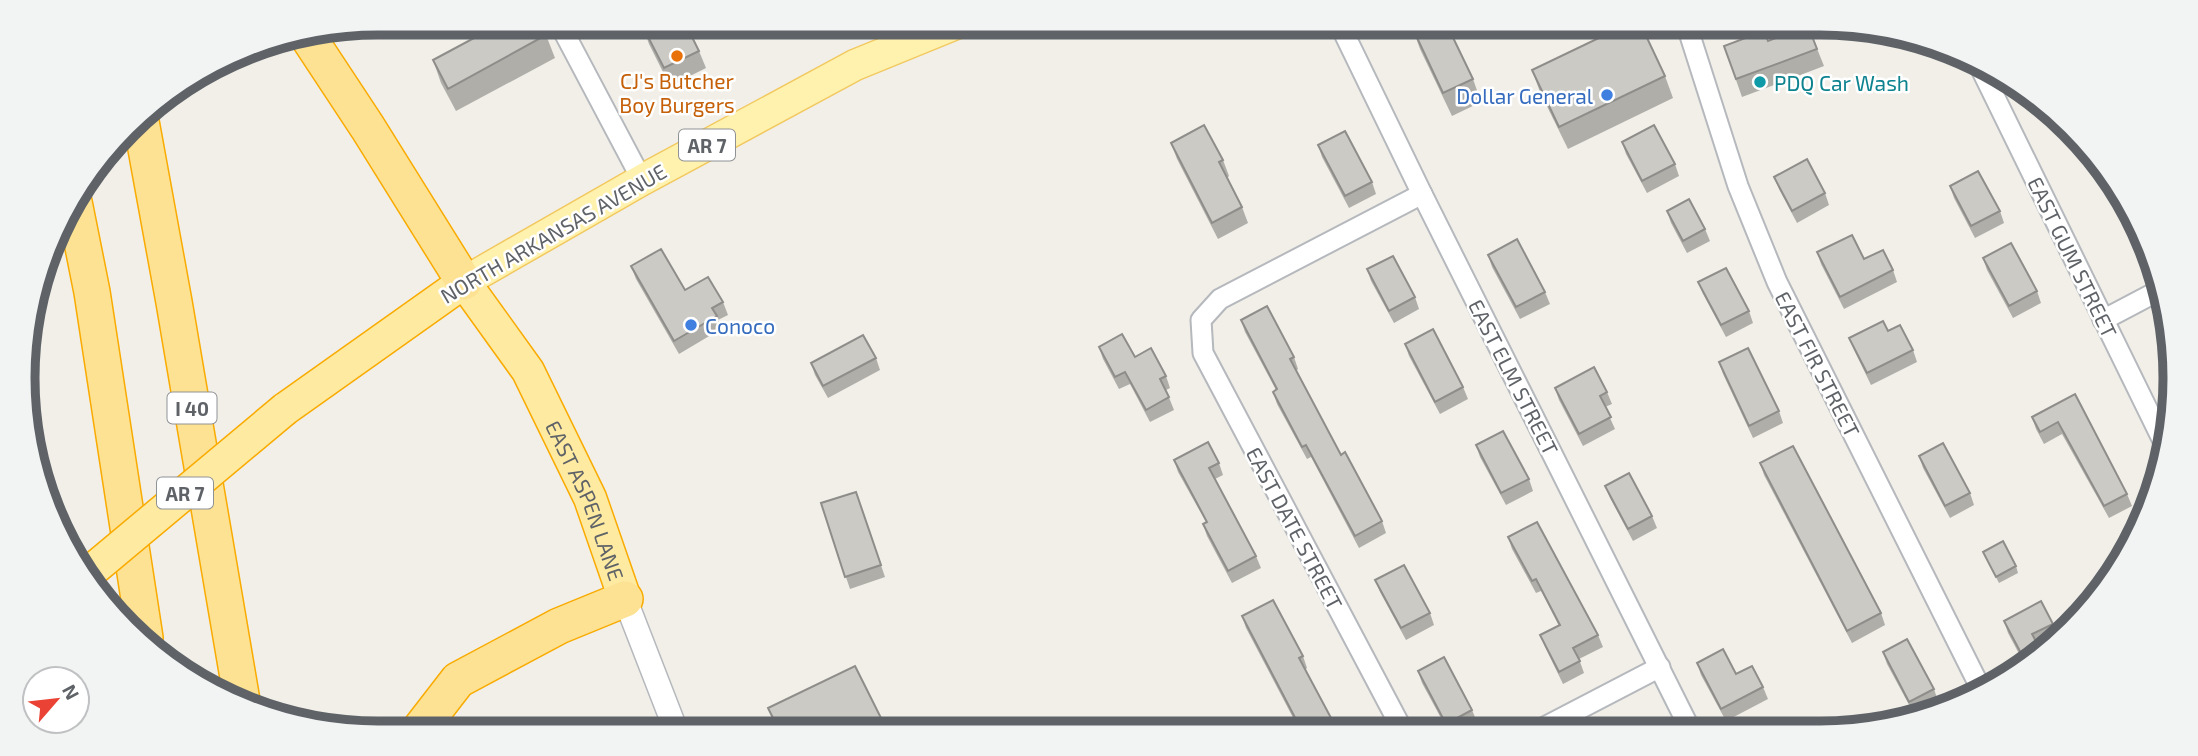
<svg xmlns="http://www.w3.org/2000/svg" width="2198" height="756" font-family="'Exo 2',sans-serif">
<rect width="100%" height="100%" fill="#f1efe8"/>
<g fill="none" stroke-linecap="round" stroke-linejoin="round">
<!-- minor casing -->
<g stroke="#b5b8bc" stroke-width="23">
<g id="minor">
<polyline points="559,23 642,180"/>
<polyline points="1339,23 1422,194 1691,731"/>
<polyline points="1686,23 1738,186 1777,282 1983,693"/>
<polyline points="1981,69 2165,445"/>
<polyline points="2103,320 2158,291"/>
<polyline points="1403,731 1203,353 1201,320 1220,299 1422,194"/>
<polyline points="1537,731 1660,667"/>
</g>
</g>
<!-- tertiary casing -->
<g stroke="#b5b8bc" stroke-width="26">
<polyline id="tertiary" points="625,599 677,733"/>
</g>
<!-- primary casing -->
<g stroke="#f2c960" stroke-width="33">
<polyline id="primary" points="464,282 642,180 855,65 958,23"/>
</g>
<!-- trunk casing -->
<g stroke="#f9ab00" stroke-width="35">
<g id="trunk">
<path id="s1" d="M285 409 464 282 528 371 590 498 625 599"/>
</g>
</g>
<!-- motorway casing -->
<g stroke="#f9ab00" stroke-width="38">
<g id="motorway">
<polyline points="308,37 368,128 464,282"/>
<polyline points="140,116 174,302 242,701"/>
<polyline points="74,202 92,292 145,638"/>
<polyline points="417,733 458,680 559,626 625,599"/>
</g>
</g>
<!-- minor -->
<use href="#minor" stroke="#fff" stroke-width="19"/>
<!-- tertiary -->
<use href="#tertiary" stroke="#fff" stroke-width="23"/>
<!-- primary -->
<use href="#primary" stroke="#fff2af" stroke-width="30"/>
<!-- trunk -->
<use href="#trunk" stroke="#feeaa1" stroke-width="32"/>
<!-- motorway -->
<use href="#motorway" stroke="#fde293" stroke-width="35"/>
<!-- trunk-bridge casing -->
<g stroke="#f9ab00" stroke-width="35" stroke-linecap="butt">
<polyline id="trunk-bridge" points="84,577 285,409"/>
</g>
<!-- trunk-bridge -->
<use href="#trunk-bridge" stroke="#feeaa1" stroke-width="32"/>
</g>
<!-- wall -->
<g fill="#afaea9">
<polygon points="1808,26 1824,66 1742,97 1724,46 1768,41"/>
<polygon points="643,27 699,51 706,68 670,86 649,44"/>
<polygon points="1412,27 1473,79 1481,102 1452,116 1420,49"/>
<polygon points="546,35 555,58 456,111 441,83 433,60"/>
<polygon points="1532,70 1665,76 1673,98 1568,149 1540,92"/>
<polygon points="1622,142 1675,164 1679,176 1647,193 1626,154"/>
<polygon points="1171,143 1223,160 1229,176 1227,178 1242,207 1248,223 1218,239 1177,159"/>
<polygon points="1318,145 1372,182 1376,194 1349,208 1322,157"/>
<polygon points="2094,161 2127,200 2150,267 2148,268"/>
<polygon points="1774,177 1825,193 1829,205 1797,223 1779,189"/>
<polygon points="1950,186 2000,211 2004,223 1975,238 1954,198"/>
<polygon points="1667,211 1705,229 1710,241 1687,253 1671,223"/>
<polygon points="1817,252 1864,259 1893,270 1897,282 1844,309 1821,264"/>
<polygon points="1488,255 1545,292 1550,304 1520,319 1492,267"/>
<polygon points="1983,258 2037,291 2041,303 2013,318 1987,270"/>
<polygon points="631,266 685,290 723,302 728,315 718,320 721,329 679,354 636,279"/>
<polygon points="1367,269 1415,297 1419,309 1394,323 1371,281"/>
<polygon points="1698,282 1749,311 1753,323 1726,337 1703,294"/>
<polygon points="1241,320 1294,357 1298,369 1296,371 1341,455 1382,521 1386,533 1359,548 1311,457 1307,459 1277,404 1273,392 1276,390 1245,332"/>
<polygon points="1888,331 1913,350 1917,362 1871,385 1854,350 1849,338"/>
<polygon points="1405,344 1463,387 1468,399 1440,414 1409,356"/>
<polygon points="1099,347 1135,357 1166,376 1170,388 1166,390 1174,410 1150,422 1130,384 1119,389 1103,359"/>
<polygon points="876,358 880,370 828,398 815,375 811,363"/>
<polygon points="1719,362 1779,411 1783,423 1753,438 1723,374"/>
<polygon points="1555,388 1607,392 1612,404 1605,407 1615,429 1583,446 1559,400"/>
<polygon points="2075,394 2127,494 2132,506 2109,518 2062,434 2044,444 2036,429 2032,417"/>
<polygon points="1476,445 1529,479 1533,491 1506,505 1480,457"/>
<polygon points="1919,456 1970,493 1974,505 1950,518 1923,468"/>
<polygon points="1174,460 1219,463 1223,475 1215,479 1256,556 1261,568 1232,583 1207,536 1203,524 1206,522 1178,472"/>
<polygon points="1760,463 1881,613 1885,625 1852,643 1764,475"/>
<polygon points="1605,486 1652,516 1657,528 1633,541 1610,498"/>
<polygon points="856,492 885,577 850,589 821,503"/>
<polygon points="1508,537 1598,635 1603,647 1579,659 1584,673 1563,684 1545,647 1540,635 1559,626 1541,591 1536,593 1512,549"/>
<polygon points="1983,552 2016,566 2018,573 1999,583"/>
<polygon points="1375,580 1430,613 1434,625 1406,640 1380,592"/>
<polygon points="1242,616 1303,656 1307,668 1305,670 1338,731 1300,731 1246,628"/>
<polygon points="2004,621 2053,624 2057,636 2038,646 2041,654 2025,665 2008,633"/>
<polygon points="1883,652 1934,689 1938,701 1914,714 1887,664"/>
<polygon points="1697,663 1763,687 1768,699 1726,721 1701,675"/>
<polygon points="1418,671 1472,710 1477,722 1459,731 1448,731 1422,683"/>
<polygon points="768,708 888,732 777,732"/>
</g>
<!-- building -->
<g fill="#cccac5" stroke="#8f8d8a" stroke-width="2">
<polygon points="502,23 540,23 546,35 448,89 433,60"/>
<polygon points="651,23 685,23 699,51 664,68 643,27"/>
<polygon points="1420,23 1446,23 1473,79 1443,93 1412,27"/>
<polygon points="1630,23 1640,23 1665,76 1559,127 1532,70"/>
<polygon points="1808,26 1817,49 1736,79 1724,46 1764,31 1768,41"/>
<polygon points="1204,125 1223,160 1219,162 1242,207 1212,223 1171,143"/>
<polygon points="1654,125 1675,164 1642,181 1622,142"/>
<polygon points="1345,131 1372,182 1345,196 1318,145"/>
<polygon points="1807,159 1825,193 1792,211 1774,177"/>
<polygon points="2098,166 2127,200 2146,255 2144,256"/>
<polygon points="1978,171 2000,211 1971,226 1950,186"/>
<polygon points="1689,199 1705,229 1683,241 1667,211"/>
<polygon points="1852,235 1864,259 1883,250 1893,270 1840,297 1817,252"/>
<polygon points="1517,239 1545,292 1516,307 1488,255"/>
<polygon points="2011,243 2037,291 2009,306 1983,258"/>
<polygon points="661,249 685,290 708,277 723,302 712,308 717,316 674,341 631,266"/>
<polygon points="1393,256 1415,297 1389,311 1367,269"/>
<polygon points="1726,268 1749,311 1721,325 1698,282"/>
<polygon points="1267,306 1294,357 1290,359 1341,455 1345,452 1382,521 1355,536 1306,445 1302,447 1273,392 1277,389 1241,320"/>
<polygon points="1883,321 1888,331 1900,325 1913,350 1867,373 1849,338"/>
<polygon points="1433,329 1463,387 1435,402 1405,344"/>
<polygon points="1122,334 1135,357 1151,348 1166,376 1160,379 1169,397 1146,410 1125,372 1115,377 1099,347"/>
<polygon points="863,335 876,358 823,386 811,363"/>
<polygon points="1748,348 1779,411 1749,426 1719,362"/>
<polygon points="1594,367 1607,392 1600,396 1611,417 1579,434 1555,388"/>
<polygon points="2075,394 2127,494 2104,506 2058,422 2040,432 2032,417"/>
<polygon points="1503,431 1529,479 1501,493 1476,445"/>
<polygon points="1208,442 1219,463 1209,468 1256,556 1228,571 1203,524 1207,522 1174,460"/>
<polygon points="1943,443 1970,493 1945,506 1919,456"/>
<polygon points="1793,446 1881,613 1847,631 1760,463"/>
<polygon points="1629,473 1652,516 1628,529 1605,486"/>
<polygon points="856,492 881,565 845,577 821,503"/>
<polygon points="1537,522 1598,635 1573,648 1580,661 1559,672 1540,635 1560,625 1536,579 1532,581 1508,537"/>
<polygon points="2134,540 2129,552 2125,545"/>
<polygon points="2003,541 2016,566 1996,577 1983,552"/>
<polygon points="1404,565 1430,613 1401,628 1375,580"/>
<polygon points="1273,600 1303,656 1299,658 1338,731 1302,731 1242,616"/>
<polygon points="2041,601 2053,624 2032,634 2040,649 2023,657 2004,621"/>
<polygon points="1907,639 1934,689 1909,702 1883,652"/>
<polygon points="1723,649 1736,674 1752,666 1763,687 1721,709 1697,663"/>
<polygon points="1444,657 1472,710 1446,724 1418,671"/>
<polygon points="855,666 888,732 780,732 768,708"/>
</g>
<!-- markers -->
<circle fill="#e8710a" stroke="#fff" stroke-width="2.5" cx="677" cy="56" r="7"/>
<circle fill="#0f9aa8" stroke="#fff" stroke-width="2.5" cx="1760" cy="82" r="7"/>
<g fill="#3f7fe0" stroke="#fff" stroke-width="2.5">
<circle cx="1607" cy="95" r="7"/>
<circle cx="691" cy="325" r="7"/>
</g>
<g text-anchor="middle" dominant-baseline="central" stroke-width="5" stroke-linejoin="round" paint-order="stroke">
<!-- shield labels -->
<g fill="#fff" stroke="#8f9295" stroke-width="2">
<rect x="679" y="129.5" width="56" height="31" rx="5"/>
<rect x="167.5" y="392.5" width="49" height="31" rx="5"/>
<rect x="157" y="477.5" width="56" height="31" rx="5"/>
</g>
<g font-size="19" font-weight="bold" fill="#5f6368">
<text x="707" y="145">AR 7</text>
<text x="192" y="408">I 40</text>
<text x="185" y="493">AR 7</text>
</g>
<!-- food labels -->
<g font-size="21" fill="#c56008" stroke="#fff">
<text x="677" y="80">CJ's Butcher<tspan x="677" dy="24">Boy Burgers</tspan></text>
</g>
<!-- culture labels -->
<g font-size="21" fill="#0d838f" stroke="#fff" text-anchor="start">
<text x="1774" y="82">PDQ Car Wash</text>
</g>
<!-- shop labels -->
<g font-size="21" fill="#366cbe" stroke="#fff" text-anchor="end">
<text x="1593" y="95">Dollar General</text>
<text x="705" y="325" text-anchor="start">Conoco</text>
</g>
<!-- street labels -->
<g font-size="21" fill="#5f6368" stroke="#fff">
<text transform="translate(553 233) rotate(-30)">NORTH ARKANSAS AVENUE</text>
<text transform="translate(2073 257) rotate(64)">EAST GUM STREET</text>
<text transform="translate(1818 364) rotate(63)">EAST FIR STREET</text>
<text transform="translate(1514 377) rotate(63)">EAST ELM STREET</text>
<text stroke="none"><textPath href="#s1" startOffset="471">EAST ASPEN LANE</textPath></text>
<text transform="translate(1295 528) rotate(62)">EAST DATE STREET</text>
</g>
</g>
<!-- crop -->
<path d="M0 0H2198V756H0ZM378 35H1820A343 343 0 0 1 2163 378V378A343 343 0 0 1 1820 721H378A343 343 0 0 1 35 378V378A343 343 0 0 1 378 35Z" fill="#f2f3f3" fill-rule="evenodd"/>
<path fill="none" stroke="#5f6368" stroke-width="9" d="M378 35H1820A343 343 0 0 1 2163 378V378A343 343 0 0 1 1820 721H378A343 343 0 0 1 35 378V378A343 343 0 0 1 378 35Z"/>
<!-- north arrow -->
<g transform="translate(56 700) rotate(62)"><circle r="33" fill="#ffffff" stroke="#bfc1c3" stroke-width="2"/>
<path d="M0-5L12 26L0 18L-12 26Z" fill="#ea4335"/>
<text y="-10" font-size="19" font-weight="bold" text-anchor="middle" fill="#5f6368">N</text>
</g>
</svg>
